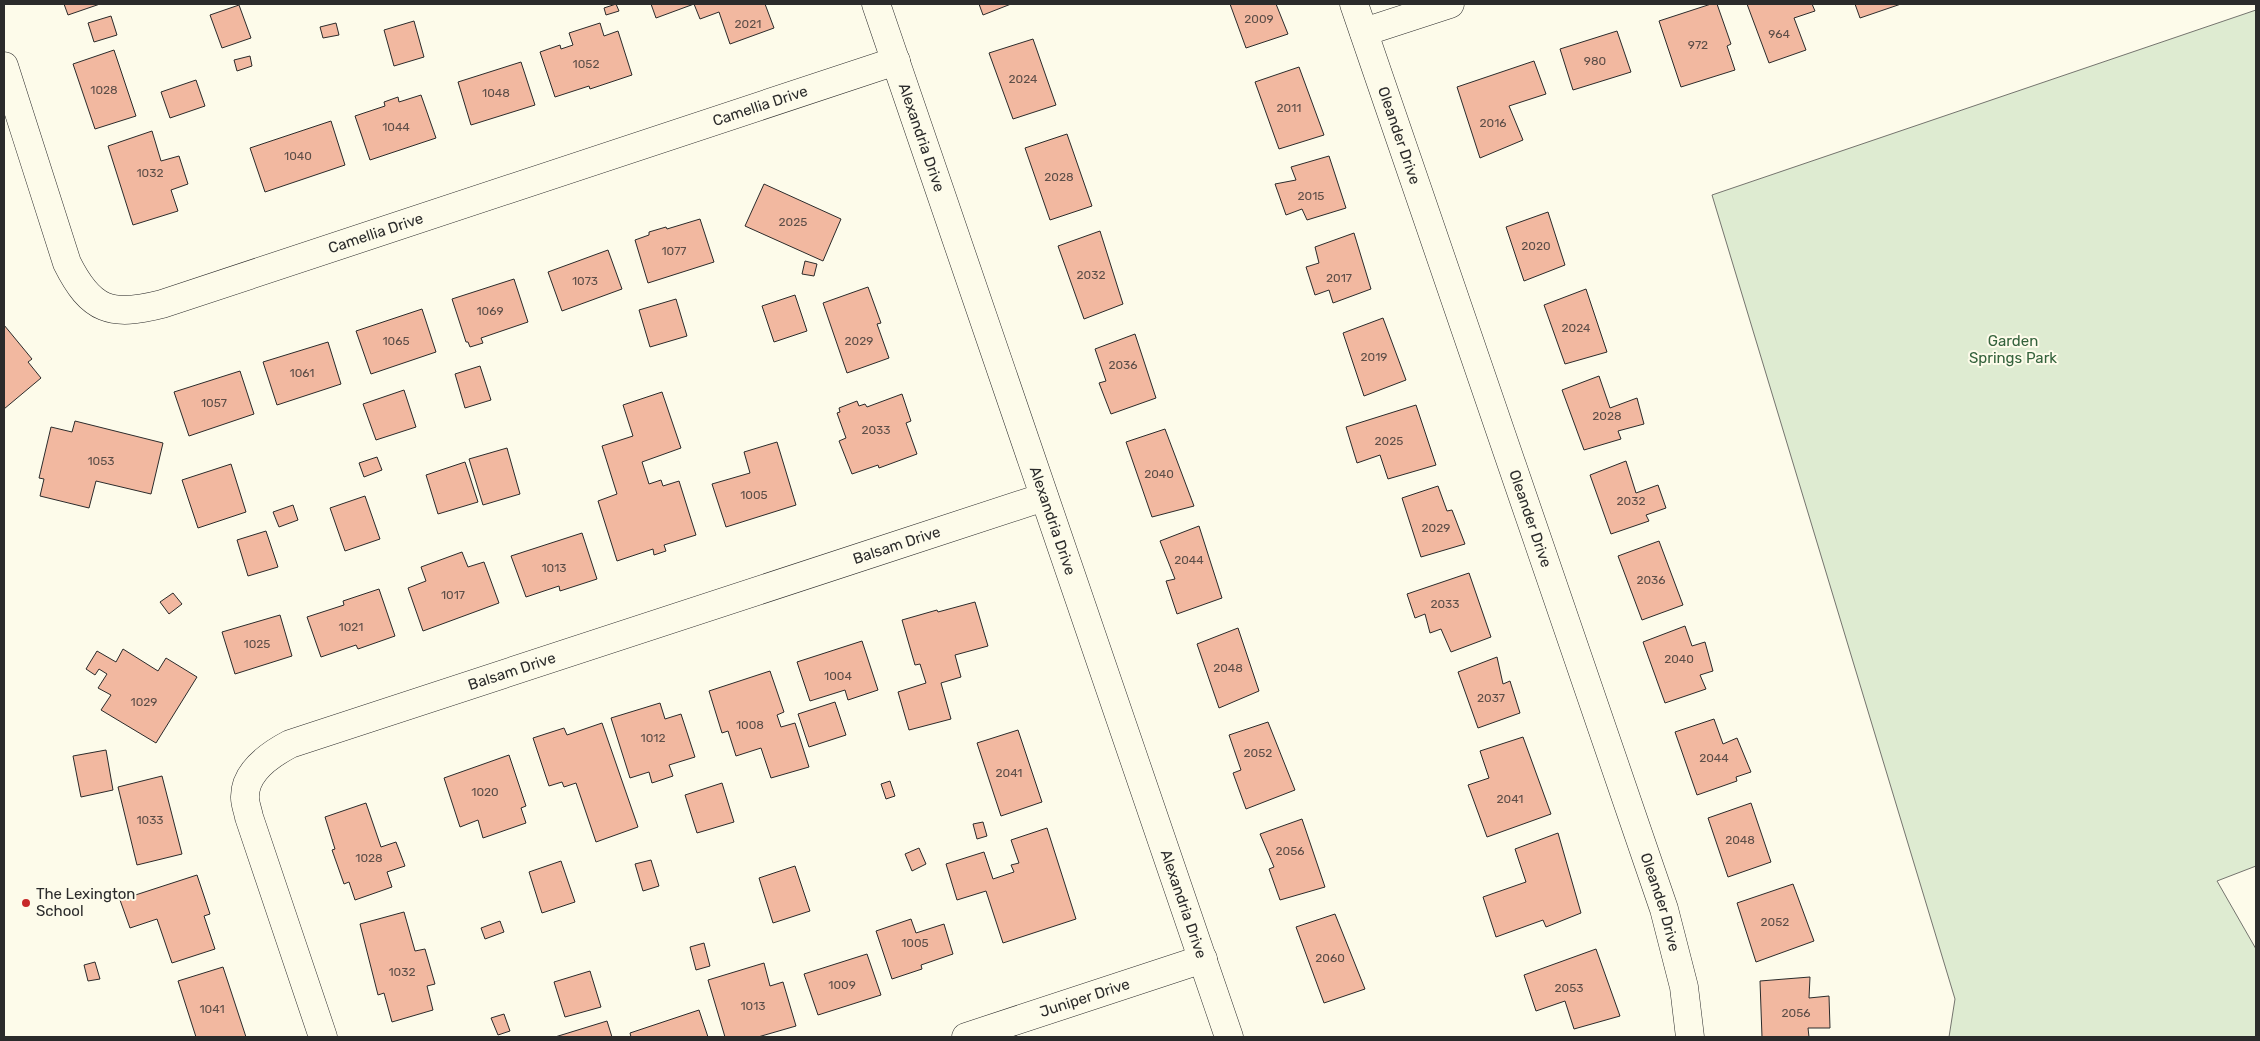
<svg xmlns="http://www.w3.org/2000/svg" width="2260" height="1041" font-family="Rubik,sans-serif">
<rect width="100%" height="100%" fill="#fdfbea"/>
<!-- green -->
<polygon fill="#deebd1" stroke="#74746e" points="2256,10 2256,866 2217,881 2256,949 2256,1037 1949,1037 1955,999 1712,195"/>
<!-- building -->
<g fill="#f2b8a0" stroke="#2b2b2b">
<polygon points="64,4 100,4 68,15"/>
<polygon points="616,4 619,11 606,15 604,8"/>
<polygon points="651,4 765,4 774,28 730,44 719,12 700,19 694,4 656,18"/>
<polygon points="979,4 1011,4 983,15"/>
<polygon points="1230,4 1276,4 1288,34 1246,48"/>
<polygon points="1711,4 1717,4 1731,44 1727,46 1735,70 1681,87 1659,21"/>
<polygon points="1747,4 1812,4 1815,11 1794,18 1806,50 1769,63"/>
<polygon points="1855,4 1901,4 1860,18"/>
<polygon points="239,5 251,38 222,48 210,15"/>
<polygon points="111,16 117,35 94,42 88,23"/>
<polygon points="414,21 424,57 394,66 384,30"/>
<polygon points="336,23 339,35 323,38 320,27"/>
<polygon points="600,23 604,36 618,31 632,75 590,89 589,86 555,97 540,52 560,45 561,49 573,45 569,33"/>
<polygon points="1617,31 1631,72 1573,90 1560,49"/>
<polygon points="1033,39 1056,105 1013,119 989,53"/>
<polygon points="114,50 136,116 95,129 73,64"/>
<polygon points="250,56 252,66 237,71 234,60"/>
<polygon points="1534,61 1546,94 1509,106 1523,140 1480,158 1457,87"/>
<polygon points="521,62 535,105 471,125 458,82"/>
<polygon points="1299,67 1324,135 1279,149 1255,82"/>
<polygon points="196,80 205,106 170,118 161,92"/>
<polygon points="421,95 436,138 370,160 355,116 385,106 384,102 398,97 399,102"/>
<polygon points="331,121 345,165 265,192 250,148"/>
<polygon points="152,131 161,161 179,156 188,184 171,190 178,211 133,225 108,146"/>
<polygon points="1067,134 1092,206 1050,220 1025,148"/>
<polygon points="1329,156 1346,208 1307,220 1302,209 1286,215 1275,184 1296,180 1291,167"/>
<polygon points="764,184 841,219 823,261 745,226"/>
<polygon points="1548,212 1565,265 1524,281 1506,227"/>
<polygon points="700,219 714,262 648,283 635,240 649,235 649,232 666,227 667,229"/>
<polygon points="1100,231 1123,304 1084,319 1058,246"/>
<polygon points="1354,233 1371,289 1333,303 1329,290 1315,295 1306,267 1319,263 1315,247"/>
<polygon points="608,250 622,289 562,311 548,272"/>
<polygon points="805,261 817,264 814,276 802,274"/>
<polygon points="514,279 528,322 481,338 483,343 470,347 468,342 466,342 452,299"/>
<polygon points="868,287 881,323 877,324 889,358 847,373 823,303"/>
<polygon points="1586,289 1607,352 1565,364 1544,305"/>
<polygon points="795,295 807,331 774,342 762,306"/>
<polygon points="676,299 687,336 650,347 639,310"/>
<polygon points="422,309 436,352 371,374 356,331"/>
<polygon points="1383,318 1406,380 1364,396 1343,333"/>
<polygon points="4,325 32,359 28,362 41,378 4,409"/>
<polygon points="1135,334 1156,398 1111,414 1099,383 1106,381 1095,349"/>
<polygon points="328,342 341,384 277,405 263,362"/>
<polygon points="480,366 491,400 465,408 455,374"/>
<polygon points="240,371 254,414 189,436 174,392"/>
<polygon points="1599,376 1610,408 1637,398 1644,424 1618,431 1621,439 1584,450 1562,390"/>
<polygon points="404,390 416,427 376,440 363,404"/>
<polygon points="662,392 681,448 642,462 649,484 661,480 663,486 679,481 696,535 664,545 666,551 654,555 653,549 617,561 598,501 617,494 602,446 633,436 623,405"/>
<polygon points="902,394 911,421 906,423 917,454 879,468 878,465 852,474 839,441 846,438 837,413 840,412 839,408 857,401 859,406 865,404 867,407"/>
<polygon points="1416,405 1436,465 1388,479 1380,455 1357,463 1346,427"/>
<polygon points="75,421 163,443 151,494 96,481 89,508 40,496 44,479 39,478 51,427 72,432"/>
<polygon points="1165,429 1194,506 1152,517 1126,442"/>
<polygon points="777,442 796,505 726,527 712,484 750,473 744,452"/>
<polygon points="507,448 520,494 483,505 469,459"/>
<polygon points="377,457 382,470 364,477 359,463"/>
<polygon points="1626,461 1636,493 1658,485 1666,508 1646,515 1649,521 1611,534 1590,475"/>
<polygon points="465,462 478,502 438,514 426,475"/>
<polygon points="231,464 246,512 198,528 182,480"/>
<polygon points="1438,486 1447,511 1452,510 1465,544 1421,557 1402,498"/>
<polygon points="365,496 380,539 345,551 330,508"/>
<polygon points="293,505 298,520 279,527 273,512"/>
<polygon points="1199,526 1222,598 1177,614 1166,581 1175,579 1160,541"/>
<polygon points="266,531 278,567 248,576 237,540"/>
<polygon points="582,533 597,579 560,591 559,586 526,597 511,556"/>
<polygon points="1659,541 1683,605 1642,620 1618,556"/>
<polygon points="462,552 468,567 484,562 499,603 423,631 408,588 426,581 421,567"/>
<polygon points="1469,573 1491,637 1451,652 1441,629 1430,633 1425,614 1415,618 1407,594"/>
<polygon points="379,589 395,636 358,649 356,645 321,657 307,617 344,605 343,601"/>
<polygon points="173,593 182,604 169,614 160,602"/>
<polygon points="975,602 988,646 955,655 961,677 941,683 951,719 909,730 898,692 926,683 920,664 915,665 902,620 937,610 938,612"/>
<polygon points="280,615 292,656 235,674 222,632"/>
<polygon points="1685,626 1692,646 1705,642 1713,671 1700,675 1706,689 1665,703 1643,642"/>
<polygon points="1238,628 1259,691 1219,708 1197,644"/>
<polygon points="862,641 878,690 848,700 845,690 810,701 797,662"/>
<polygon points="123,649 158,671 166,658 197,677 156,743 101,710 111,695 98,688 107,674 99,669 95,675 86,669 97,651 116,662"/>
<polygon points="1497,657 1503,684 1510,681 1520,713 1478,728 1458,672"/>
<polygon points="770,671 784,712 777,715 781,727 795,723 809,767 771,778 761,748 736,756 728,731 722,733 709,691"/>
<polygon points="835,702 846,735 809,747 798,714"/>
<polygon points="660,703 665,719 681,714 695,757 669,765 673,776 652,783 649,772 630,778 611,718"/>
<polygon points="1714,719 1723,744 1737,738 1751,772 1736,777 1737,781 1697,795 1675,732"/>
<polygon points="1268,722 1295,790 1246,809 1233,773 1241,770 1229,735"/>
<polygon points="602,723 638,827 596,842 576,783 564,787 562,782 549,786 533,738 564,728 567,735"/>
<polygon points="1018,730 1042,802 1001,816 977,743"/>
<polygon points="1523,737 1551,814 1487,837 1468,785 1489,778 1480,751"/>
<polygon points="106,750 113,790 81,797 73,756"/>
<polygon points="509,755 526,806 521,808 526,823 483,838 478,820 460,827 444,778"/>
<polygon points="162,776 182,854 137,865 118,787"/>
<polygon points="890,781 895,796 886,799 881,784"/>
<polygon points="722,783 734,822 697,833 685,795"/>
<polygon points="366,803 381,847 396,842 405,866 387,872 392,887 355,900 349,882 344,884 332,850 335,849 325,817"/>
<polygon points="1751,803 1771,862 1728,877 1708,818"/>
<polygon points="1302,819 1325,887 1280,900 1269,869 1274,867 1260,834"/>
<polygon points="983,822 987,836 977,839 973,824"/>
<polygon points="1047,828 1076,919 1003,943 986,891 957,900 946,864 984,852 993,879 1014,872 1011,865 1019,863 1011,840"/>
<polygon points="1558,833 1581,913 1546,927 1543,920 1496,937 1483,897 1526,882 1515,849"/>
<polygon points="919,848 926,864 912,871 905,854"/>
<polygon points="651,860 659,886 643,891 635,864"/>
<polygon points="561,861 575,902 542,913 529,872"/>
<polygon points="795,866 810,911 773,923 759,878"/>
<polygon points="197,875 210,914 204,916 215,949 172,963 157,919 130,928 120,900"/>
<polygon points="1793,884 1814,941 1756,962 1737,903"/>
<polygon points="404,912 415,951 425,949 435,984 427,986 433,1010 392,1022 384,993 378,995 360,924"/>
<polygon points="1335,914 1365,989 1324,1003 1296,927"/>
<polygon points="911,919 916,933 944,924 953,954 921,965 922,969 892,979 876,931"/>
<polygon points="500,921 504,932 485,939 481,928"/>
<polygon points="704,943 710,966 696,970 690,947"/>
<polygon points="1596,949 1620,1016 1574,1029 1565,1001 1536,1011 1524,975"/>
<polygon points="867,954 881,995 818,1015 804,974"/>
<polygon points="95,962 100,979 88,981 84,965"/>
<polygon points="764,963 770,986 783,982 796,1026 758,1037 725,1037 708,980"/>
<polygon points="223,967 246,1037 196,1037 178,981"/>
<polygon points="590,971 601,1007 565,1017 554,982"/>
<polygon points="1810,977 1809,998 1829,996 1830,1028 1808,1028 1809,1037 1762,1037 1760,981"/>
<polygon points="699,1010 708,1037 631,1037 630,1033"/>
<polygon points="504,1014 510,1031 498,1035 491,1018"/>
<polygon points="607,1021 612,1037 555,1037"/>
</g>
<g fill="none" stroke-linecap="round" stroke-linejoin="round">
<!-- minor casing -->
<g stroke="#2b2b2b" stroke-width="29">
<g id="minor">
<path id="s1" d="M876 4 1229 1037"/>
<path id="s2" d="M1354 4 1664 909 1684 987 1690 1037"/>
<polyline points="1364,32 1450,4"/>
<path id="s3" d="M4 66 67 263C91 311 111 317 162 304L896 61"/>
<path id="s4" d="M323 1037 249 817C248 811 245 804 245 798 244 772 271 754 290 744L1044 497"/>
<path id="s5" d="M966 1037 1203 959"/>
</g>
</g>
<!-- minor -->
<use href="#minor" stroke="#fdfbea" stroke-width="28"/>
</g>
<!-- markers -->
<circle fill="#c62828" stroke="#fdfbea" stroke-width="2" cx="26" cy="903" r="5"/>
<g text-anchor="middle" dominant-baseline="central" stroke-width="4" stroke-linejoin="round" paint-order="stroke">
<!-- number labels -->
<g font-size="12" fill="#5d4e48">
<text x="1259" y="19">2009</text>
<text x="748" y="24">2021</text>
<text x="1779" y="34">964</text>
<text x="1698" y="45">972</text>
<text x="1595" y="61">980</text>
<text x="586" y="64">1052</text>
<text x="1023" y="79">2024</text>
<text x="104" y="90">1028</text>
<text x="496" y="93">1048</text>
<text x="1289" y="108">2011</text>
<text x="1493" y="123">2016</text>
<text x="396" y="127">1044</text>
<text x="298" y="156">1040</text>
<text x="150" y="173">1032</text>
<text x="1059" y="177">2028</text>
<text x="1311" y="196">2015</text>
<text x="793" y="222">2025</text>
<text x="1536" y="246">2020</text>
<text x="674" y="251">1077</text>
<text x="1091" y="275">2032</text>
<text x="1339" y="278">2017</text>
<text x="585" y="281">1073</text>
<text x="490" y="311">1069</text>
<text x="1576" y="328">2024</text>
<text x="396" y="341">1065</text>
<text x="859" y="341">2029</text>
<text x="1374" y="357">2019</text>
<text x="1123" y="365">2036</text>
<text x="302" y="373">1061</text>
<text x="214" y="403">1057</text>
<text x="1607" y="416">2028</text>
<text x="876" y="430">2033</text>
<text x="1389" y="441">2025</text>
<text x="101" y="461">1053</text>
<text x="1159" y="474">2040</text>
<text x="754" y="495">1005</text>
<text x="1631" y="501">2032</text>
<text x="1436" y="528">2029</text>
<text x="1189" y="560">2044</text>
<text x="554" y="568">1013</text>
<text x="1651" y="580">2036</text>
<text x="453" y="595">1017</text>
<text x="1445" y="604">2033</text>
<text x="351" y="627">1021</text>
<text x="257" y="644">1025</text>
<text x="1679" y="659">2040</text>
<text x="1228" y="668">2048</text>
<text x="838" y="676">1004</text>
<text x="1491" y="698">2037</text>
<text x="144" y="702">1029</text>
<text x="750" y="725">1008</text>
<text x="653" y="738">1012</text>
<text x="1258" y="753">2052</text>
<text x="1714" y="758">2044</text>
<text x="1009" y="773">2041</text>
<text x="485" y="792">1020</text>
<text x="1510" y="799">2041</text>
<text x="150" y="820">1033</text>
<text x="1740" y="840">2048</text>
<text x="1290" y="851">2056</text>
<text x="369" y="858">1028</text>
<text x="1775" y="922">2052</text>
<text x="915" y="943">1005</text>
<text x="1330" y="958">2060</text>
<text x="402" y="972">1032</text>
<text x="842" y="985">1009</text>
<text x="1569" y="988">2053</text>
<text x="753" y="1006">1013</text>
<text x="212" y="1009">1041</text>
<text x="1796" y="1013">2056</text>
</g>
<!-- street labels -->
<g font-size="15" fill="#2b2b2b" stroke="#fdfbea">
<text stroke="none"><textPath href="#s3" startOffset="954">Camellia Drive</textPath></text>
<text stroke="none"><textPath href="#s2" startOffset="139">Oleander Drive</textPath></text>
<text stroke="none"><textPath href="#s1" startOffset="141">Alexandria Drive</textPath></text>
<text stroke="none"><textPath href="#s3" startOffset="549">Camellia Drive</textPath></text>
<text stroke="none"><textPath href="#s2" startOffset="544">Oleander Drive</textPath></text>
<text stroke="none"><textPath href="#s1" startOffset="546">Alexandria Drive</textPath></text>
<text stroke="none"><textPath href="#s4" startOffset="964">Balsam Drive</textPath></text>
<text stroke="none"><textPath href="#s4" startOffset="559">Balsam Drive</textPath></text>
<text stroke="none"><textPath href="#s2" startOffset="949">Oleander Drive</textPath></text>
<text stroke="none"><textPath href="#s1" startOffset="951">Alexandria Drive</textPath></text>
<text stroke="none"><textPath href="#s5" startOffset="125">Juniper Drive</textPath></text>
</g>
<!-- park labels -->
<g font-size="15" fill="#34623c" stroke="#fdfbea">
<text x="2013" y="341">Garden<tspan x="2013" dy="17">Springs Park</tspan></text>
</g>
<!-- poi labels -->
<g font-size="15" fill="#2b2b2b" stroke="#fdfbea" text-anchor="start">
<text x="36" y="894">The Lexington<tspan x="36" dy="17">School</tspan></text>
</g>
</g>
<!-- border -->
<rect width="2260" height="1041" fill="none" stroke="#2b2b2b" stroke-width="10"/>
</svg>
